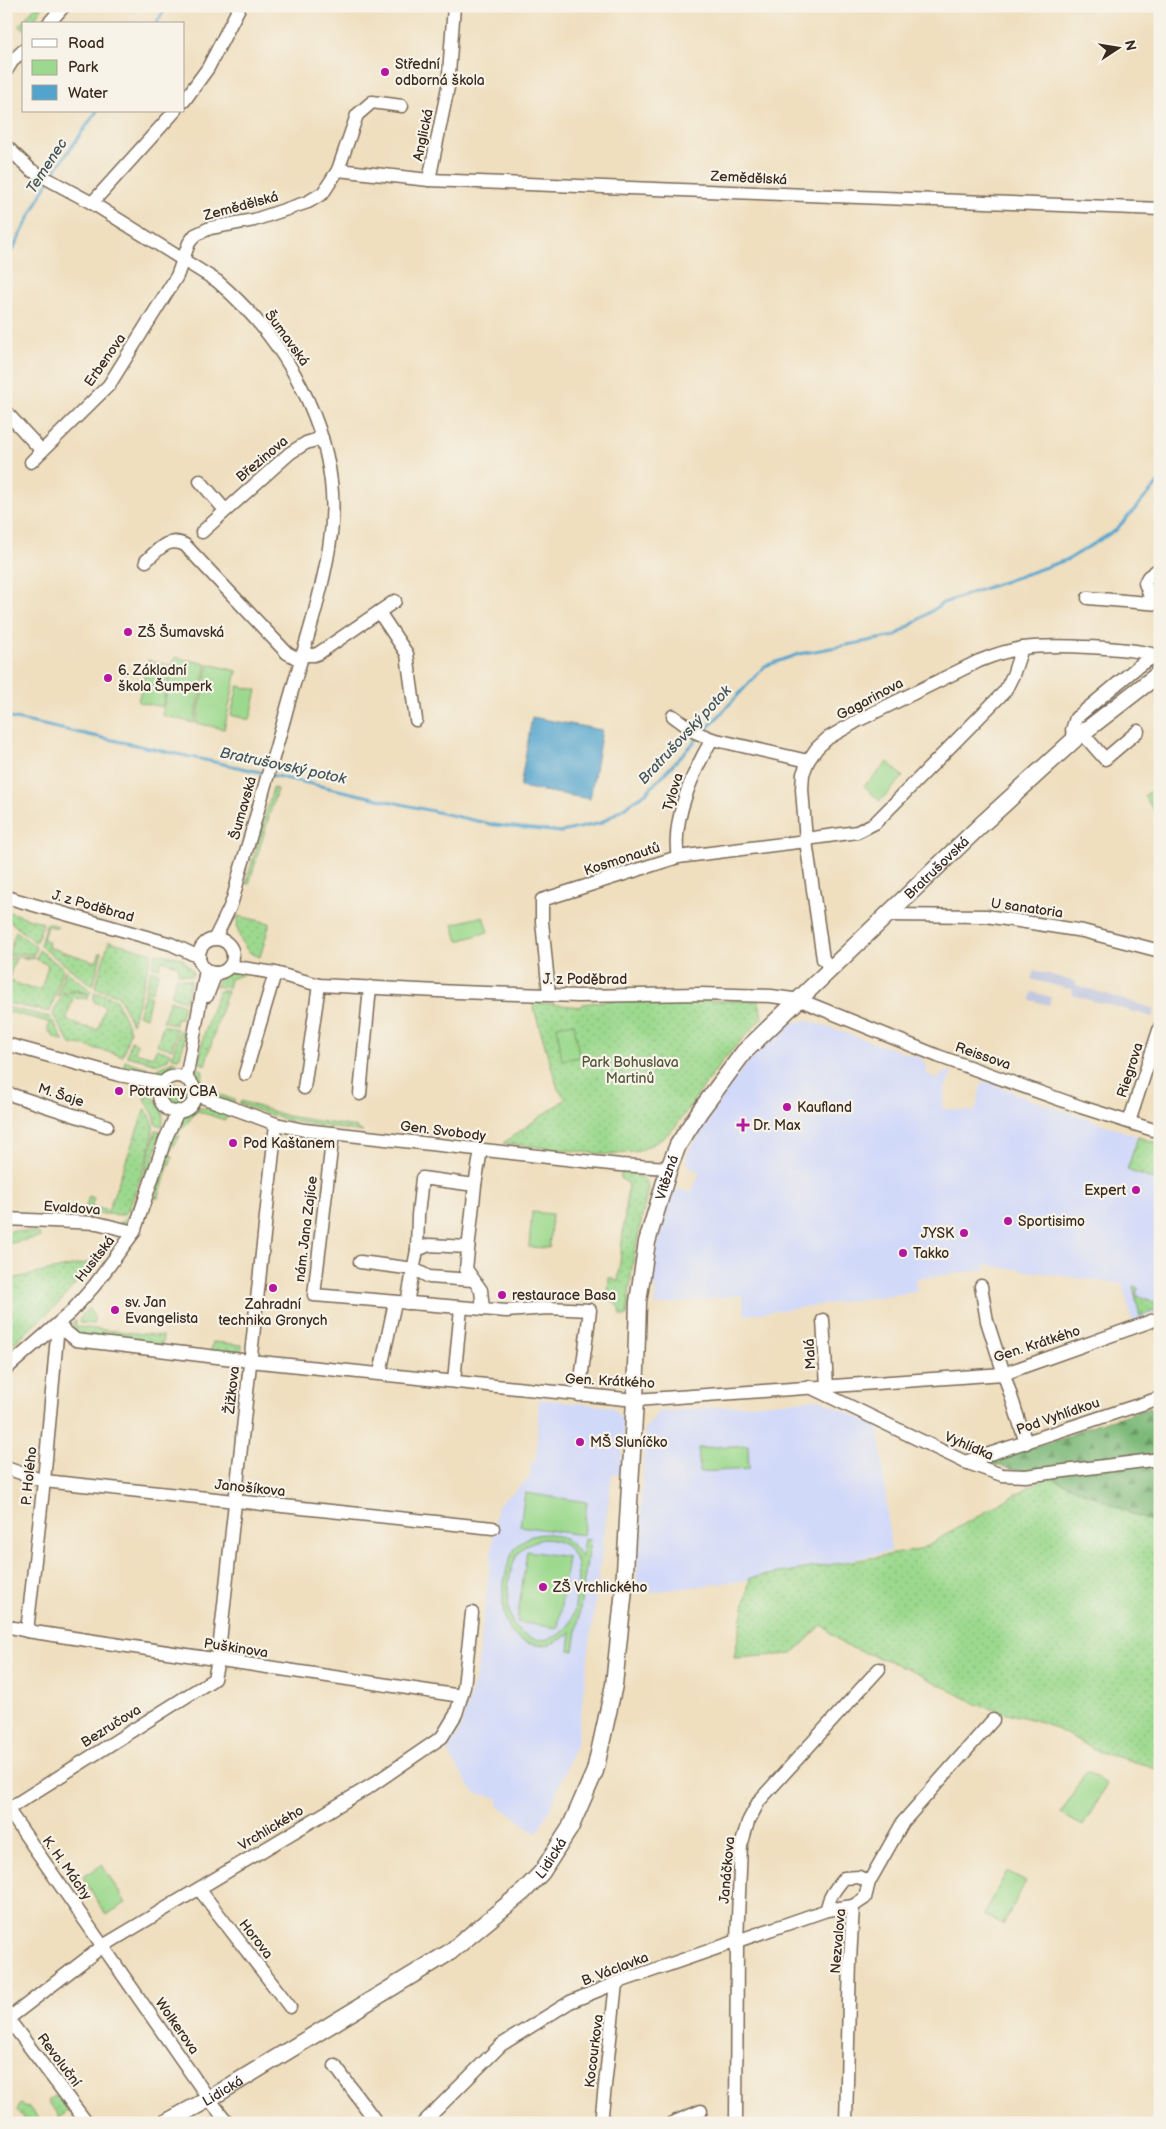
<svg xmlns="http://www.w3.org/2000/svg" width="1166" height="2129" font-family="'Balsamiq Sans',sans-serif">
<defs>
<pattern id="green-dots" width="8" height="8" patternUnits="userSpaceOnUse" patternTransform="scale(1.25)"><rect width="8" height="8" fill="#9cd98e"/><path d="M2 2h.1M6 6h.1" fill="none" stroke="#87ba7a" stroke-width="1.8" stroke-linecap="round"/></pattern>
<pattern id="forest-firs" width="22" height="20" patternUnits="userSpaceOnUse" patternTransform="scale(1.25)"><rect width="22" height="20" fill="#7db979"/><path d="M5 1l3.5 6h-7zM16 11l3.5 6h-7z" fill="#689763"/></pattern>
</defs>
<rect width="100%" height="100%" fill="#f7f3e8"/>
<filter id="ink" filterUnits="userSpaceOnUse"><feTurbulence type="fractalNoise" baseFrequency=".02" numOctaves="2"/><feDisplacementMap in="SourceGraphic" scale="10" xChannelSelector="R" yChannelSelector="G"/><feConvolveMatrix kernelMatrix="1 2 1 2 8 2 1 2 1" color-interpolation-filters="sRGB"/></filter>
<filter id="wash" filterUnits="userSpaceOnUse"><feTurbulence type="fractalNoise" baseFrequency=".0096" numOctaves="4" result="noise"/><feDisplacementMap in="SourceGraphic" scale="20" xChannelSelector="R" yChannelSelector="G"/><feGaussianBlur stdDeviation="1.12" result="paint"/><feColorMatrix in="noise" values="0 0 0 0 0 0 0 0 0 0 0 0 0 0 0 0 0 1.4 0 .05"/><feComposite in="paint" operator="in"/></filter>
<g filter="url(#wash)">
<rect width="100%" height="100%" fill="#efdfbf"/>
<!-- built -->
<g fill="#d1d9f9">
<polygon points="806,1020 922,1059 926,1066 927,1074 939,1080 941,1075 953,1070 945,1089 942,1108 975,1112 982,1082 984,1081 1015,1092 1015,1094 1160,1144 1160,1311 1132,1321 1122,1284 985,1265 984,1270 915,1279 917,1292 745,1315 742,1295 654,1306 656,1289 650,1282 663,1218 671,1194 679,1189 691,1193 700,1172 690,1168 686,1159 688,1151 726,1091 748,1062 782,1029 789,1024"/>
<polygon points="539,1399 612,1407 624,1422 620,1475 612,1474 577,1741 551,1806 537,1833 498,1805 498,1798 475,1793 470,1787 447,1751 459,1731 476,1679 497,1506 530,1478 531,1461 536,1462"/>
<polygon points="819,1399 879,1427 891,1551 781,1576 636,1594 645,1429 659,1412"/>
</g>
<!-- industrial -->
<g fill="#bbc3de">
<polygon points="1034,970 1076,982 1076,985 1155,1009 1153,1017 1072,995 1073,990 1031,979"/>
<polygon points="1032,992 1051,997 1049,1005 1030,1000"/>
</g>
<!-- green -->
<g fill="url(#green-dots)" stroke="#6c8256">
<polygon points="36,6 42,6 32,24 24,24 24,30 19,26"/>
<polygon points="273,788 277,789 249,884 246,883"/>
<polygon points="6,911 43,923 36,943 6,918"/>
<path d="M238 916 270 923 260 957C257 956 255 955 252 954 241 947 235 928 238 916Z"/>
<polygon points="46,923 58,926 57,928 47,926 43,939 49,942 48,947 96,962 100,952 102,952 93,986 40,946"/>
<polygon points="16,931 36,947 34,954 15,954 8,956"/>
<polygon points="109,941 152,953 132,1024 118,995 95,988"/>
<polygon points="39,950 63,968 50,1012 6,1003 7,959 15,957 34,956 33,959 17,957 13,965 9,980 31,989 32,987 41,990 48,965 36,959"/>
<polygon points="156,953 182,958 193,972 192,976 178,973 179,966 162,960 159,968 152,966"/>
<polygon points="65,970 91,991 90,994 72,989 57,997"/>
<polygon points="151,970 159,972 152,992 145,990"/>
<path d="M243 971 242 975 230 979 228 988 215 986C222 974 229 972 243 971Z"/>
<polygon points="177,977 191,981 185,1001 171,996"/>
<path d="M75 991 89 995 88 999 73 997 66 1020 76 1023V1025L98 1030 105 1006 95 1003V1001L93 1000 95 992 115 998 130 1030 123 1056 78 1044 72 1046 53 1015C57 1001 61 994 75 991Z"/>
<path d="M219 991H227L205 1065 199 1062C202 1038 209 1014 219 991Z"/>
<polygon points="145,993 151,995 146,1017 138,1015"/>
<polygon points="170,1000 184,1005 180,1020 176,1019 175,1025 163,1021"/>
<polygon points="612,1000 759,1001 762,1018 722,1061 676,1126 662,1139 639,1151 611,1155 503,1143 566,1099 558,1089 532,1002 581,1007 583,1004"/>
<polygon points="6,1007 50,1017 64,1041 54,1037 48,1030 49,1022 6,1011"/>
<polygon points="163,1025 177,1029 172,1049 157,1045"/>
<polygon points="180,1030 184,1031 184,1044 179,1058 172,1057"/>
<polygon points="131,1041 137,1043 135,1052 153,1057 156,1049 170,1053 168,1059 158,1064 127,1056"/>
<polygon points="125,1061 148,1068 145,1077 123,1069"/>
<path d="M172 1061 177 1063C174 1075 162 1079 150 1078L153 1072Z"/>
<polygon points="192,1066 202,1070 203,1074 201,1086 203,1089 235,1100 233,1103 198,1091 191,1076"/>
<circle cx="177" cy="1094" r="10"/>
<path d="M146 1093C158 1098 166 1113 162 1126L156 1124 154 1115 144 1098Z"/>
<polygon points="241,1101 287,1116 355,1127 363,1132 289,1121 239,1104"/>
<path d="M145 1108C149 1113 153 1119 153 1126 154 1145 135 1193 127 1212L123 1215 88 1213 86 1207 89 1196 94 1198 91 1206 108 1211Z"/>
<path d="M205 1108 230 1114 225 1120 197 1111 181 1130 176 1131C181 1115 188 1109 205 1108Z"/>
<path d="M156 1130 161 1131C157 1147 139 1215 127 1223 125 1224 122 1224 119 1224L129 1216 140 1190Z"/>
<path d="M172 1135 180 1136 169 1153 173 1157C164 1172 165 1182 158 1198L155 1199Z"/>
<polygon points="1138,1137 1160,1144 1160,1182 1127,1170"/>
<path d="M621 1172C633 1173 646 1175 648 1188L632 1266 627 1316H621L620 1309 608 1297 609 1277 618 1282 628 1183 621 1179Z"/>
<polygon points="6,1230 39,1233 40,1237 6,1244"/>
<polygon points="95,1261 58,1304 6,1350 6,1280"/>
<polygon points="1133,1286 1138,1288 1136,1295 1160,1304 1160,1309 1140,1316"/>
<polygon points="88,1308 94,1316 94,1324 80,1323 79,1320"/>
<polygon points="75,1319 77,1327 163,1336 162,1345 77,1334 73,1324"/>
<polygon points="213,1342 242,1345 241,1354 211,1351"/>
<polygon points="1048,1476 1160,1526 1160,1769 1100,1752 1045,1723 981,1706 907,1668 844,1645 822,1625 792,1654 734,1658 750,1578 919,1550"/>
<polygon points="56,2095 68,2111 60,2118 48,2101"/>
<polygon points="21,2104 25,2107 28,2106 41,2123 22,2123 24,2118 17,2110"/>
</g>
<!-- forest -->
<polygon fill="url(#forest-firs)" stroke="#5c724c" points="1160,1405 1160,1526 1048,1476 982,1462 1061,1439 1096,1424"/>
<!-- pitch -->
<g fill="#9cd98e" stroke="#6c8256" fill-rule="evenodd">
<polygon points="175,657 207,664 194,723 162,715 172,666 162,707 138,702 148,660 172,666"/>
<polygon points="209,664 237,671 224,729 196,723"/>
<polygon points="238,686 257,690 250,720 231,715"/>
<polygon points="888,762 903,777 880,801 864,786"/>
<polygon points="1160,785 1160,819 1144,796"/>
<polygon points="483,916 488,932 458,941 453,924"/>
<polygon points="574,1023 579,1057 562,1060 557,1026"/>
<polygon points="532,1212 552,1214 549,1248 529,1247"/>
<polygon points="748,1445 749,1469 700,1472 698,1448"/>
<polygon points="525,1493 587,1502 583,1535 520,1526"/>
<path d="M550 1534C565 1537 574 1544 581 1557L584 1539 590 1540 574 1651 569 1650 571 1631C562 1641 550 1646 537 1645 502 1641 501 1611 504 1583 509 1554 516 1533 550 1534ZM543 1539C580 1540 580 1569 576 1597 575 1607 574 1618 568 1626 555 1644 529 1644 515 1627 503 1612 507 1566 520 1551 526 1544 534 1541 543 1539Z"/>
<polygon points="527,1551 568,1557 558,1628 517,1622"/>
<polygon points="1086,1771 1107,1784 1083,1826 1061,1814"/>
<polygon points="102,1865 126,1903 106,1915 83,1877"/>
<polygon points="1007,1871 1026,1881 1003,1925 984,1915"/>
</g>
<!-- water -->
<polygon fill="#52a4cd" stroke="#466776" points="532,717 602,730 590,799 520,787"/>
<g fill="none" stroke-linecap="round" stroke-linejoin="round">
<!-- stream -->
<g stroke="#52a4cd" stroke-width="3">
<polyline points="156,24 167,6"/>
<polyline points="51,176 97,111"/>
<polyline points="6,262 48,182"/>
<polyline points="6,717 265,773"/>
<polyline points="703,733 765,666 799,654 895,636 943,603 1069,559 1116,530 1160,481"/>
<polyline points="271,775 495,825 561,832 601,823 646,793 699,737"/>
</g>
</g>
</g>
<g filter="url(#ink)">
<g fill="none" stroke-linecap="round" stroke-linejoin="round">
<!-- minor casing -->
<g stroke="#7a6956" stroke-width="15">
<g id="minor">
<polyline points="48,24 64,6"/>
<polyline points="6,71 13,60 24,50"/>
<polyline points="184,101 208,68 240,6"/>
<path d="M6 146 31 170 92 203 217 281C292 345 347 447 329 548 320 603 301 657 286 712 280 735 273 758 266 781 258 810 250 839 241 868 237 881 235 895 230 907 225 918 220 928 215 938"/>
<polyline points="338,170 357,115 372,102 402,106"/>
<polyline points="429,180 448,87 454,6"/>
<polyline points="92,203 175,111"/>
<polyline points="6,412 42,451"/>
<polyline points="31,462 109,385 177,276 189,243 195,235 210,228 254,220 308,202 323,193 338,170 429,180 1160,209"/>
<polyline points="200,481 225,510"/>
<polyline points="202,532 290,453 306,443 322,438"/>
<path d="M146 561C158 550 168 536 185 545L287 653 300 660"/>
<polyline points="1160,568 1148,577 1145,583 1149,594 1160,601"/>
<polyline points="1088,598 1160,604"/>
<polyline points="379,612 407,654 416,720"/>
<polyline points="302,655 314,655 319,653 395,601"/>
<polyline points="673,716 695,732 712,739"/>
<polyline points="1083,734 1105,759 1138,731"/>
<polyline points="1076,738 1072,730 1076,718 1141,664 1160,654"/>
<polyline points="806,839 857,832 875,823 1005,691 1013,675 1022,648"/>
<path d="M678 857C671 820 694 770 712 739L808 761"/>
<polyline points="6,897 171,944 199,957"/>
<polyline points="887,915 986,916 1083,931 1160,951"/>
<circle cx="216" cy="956" r="17"/>
<polyline points="230,966 275,973 319,985 458,992 578,996 700,994 771,996 800,1000 938,1056 1081,1107 1160,1132"/>
<path d="M831 968 823 959 806 841 802 789 803 774 808 761 817 748 828 738 859 720 979 661C994 655 1009 650 1024 648 1049 644 1139 647 1160 657"/>
<polyline points="549,994 542,921 542,900 678,857 806,841"/>
<polyline points="207,996 216,973"/>
<polyline points="6,1044 119,1075 162,1083"/>
<polyline points="245,1074 275,973"/>
<circle cx="177" cy="1094" r="18"/>
<polyline points="186,1079 206,970"/>
<polyline points="304,1088 319,985"/>
<polyline points="6,1093 107,1126"/>
<polyline points="194,1094 276,1124 304,1130 620,1165 669,1168"/>
<polyline points="360,1094 370,987"/>
<polyline points="1129,1122 1160,1027"/>
<polyline points="333,1133 314,1295 483,1309"/>
<polyline points="481,1150 475,1185 466,1269 481,1290 483,1309 506,1311 548,1308 590,1310 579,1395"/>
<polyline points="6,1219 97,1223 134,1232"/>
<polyline points="417,1250 418,1215 422,1178 475,1185"/>
<polyline points="360,1262 414,1269 429,1277 473,1280"/>
<polyline points="981,1286 987,1321 1026,1443"/>
<polyline points="407,1303 417,1250 429,1245 468,1247"/>
<polyline points="823,1320 827,1386"/>
<polyline points="58,1325 76,1340 250,1361 635,1400 1003,1374 1160,1318"/>
<polyline points="6,1369 71,1312 94,1286 134,1232 165,1140 178,1111"/>
<polyline points="380,1373 395,1302"/>
<polyline points="454,1381 461,1308"/>
<polyline points="810,1387 965,1462 1002,1475 1025,1476 1160,1459"/>
<polyline points="965,1462 1160,1398"/>
<polyline points="6,1468 44,1481 493,1528"/>
<polyline points="6,1626 27,1631 461,1696"/>
<polyline points="27,1631 44,1481 58,1325"/>
<polyline points="6,1807 209,2099 228,2123"/>
<polyline points="8,1809 214,1679 218,1660 276,1124"/>
<polyline points="199,1889 290,2007"/>
<path d="M827 1910C828 1897 836 1888 844 1878L859 1877 869 1882"/>
<polyline points="6,2016 87,2123"/>
<polyline points="8,2019 103,1946 372,1785 442,1737 456,1714 464,1687 472,1613"/>
<polyline points="335,2066 377,2123"/>
<polyline points="423,2123 501,2045 570,2002 616,1983 827,1910 853,1906"/>
<polyline points="601,2123 616,1983"/>
<polyline points="672,2123 701,2111"/>
<polyline points="736,2123 737,1941 741,1846 748,1822 759,1801 879,1669"/>
<polyline points="846,2123 850,1960 853,1906 865,1898 869,1882 903,1822 993,1720"/>
</g>
</g>
<!-- major casing -->
<g stroke="#7a6956" stroke-width="19">
<g id="major">
<path id="s1" d="M165 2123 209 2099 450 1952 524 1891 542 1872 570 1828 595 1771 614 1685 624 1589 635 1400 638 1302 647 1242 669 1168 678 1145 700 1111 744 1052 981 825 1076 738 1160 673"/>
</g>
</g>
<!-- minor -->
<use href="#minor" stroke="#fff" stroke-width="12"/>
<!-- major -->
<use href="#major" stroke="#fff" stroke-width="16"/>
</g>
</g>
<!-- markers -->
<g fill="#b5179e" stroke="#f7f3e8" stroke-width="2">
<circle cx="385" cy="72" r="5"/>
<circle cx="128" cy="632" r="5"/>
<circle cx="108" cy="678" r="5"/>
<circle cx="119" cy="1091" r="5"/>
<circle cx="787" cy="1107" r="5"/>
<path d="M740.5 1117.5h5v5h5v5h-5v5h-5v-5h-5v-5h5z"/>
<circle cx="233" cy="1143" r="5"/>
<circle cx="1136" cy="1190" r="5"/>
<circle cx="1008" cy="1221" r="5"/>
<circle cx="964" cy="1233" r="5"/>
<circle cx="903" cy="1253" r="5"/>
<circle cx="273" cy="1288" r="5"/>
<circle cx="502" cy="1295" r="5"/>
<circle cx="115" cy="1310" r="5"/>
<circle cx="580" cy="1442" r="5"/>
<circle cx="543" cy="1587" r="5"/>
</g>
<g text-anchor="middle" dominant-baseline="central" stroke-width="4.5" stroke-linejoin="round" paint-order="stroke">
<!-- poi labels -->
<g font-size="14" fill="#3b2a1e" stroke="#f7f3e8" text-anchor="start">
<text x="395" y="64">Střední<tspan x="395" dy="16">odborná škola</tspan></text>
<text x="138" y="632">ZŠ Šumavská</text>
<text x="118" y="670">6. Základní<tspan x="118" dy="16">škola Šumperk</tspan></text>
<text x="129" y="1091">Potraviny CBA</text>
<text x="797" y="1107">Kaufland</text>
<text x="753" y="1125">Dr. Max</text>
<text x="243" y="1143">Pod Kaštanem</text>
<text x="1126" y="1190" text-anchor="end">Expert</text>
<text x="1018" y="1221">Sportisimo</text>
<text x="954" y="1233" text-anchor="end">JYSK</text>
<text x="913" y="1253">Takko</text>
<text x="512" y="1295">restaurace Basa</text>
<text x="125" y="1302">sv. Jan<tspan x="125" dy="16">Evangelista</tspan></text>
<text x="273" y="1304" text-anchor="middle">Zahradní<tspan x="273" dy="16">technika Gronych</tspan></text>
<text x="590" y="1442">MŠ Sluníčko</text>
<text x="553" y="1587">ZŠ Vrchlického</text>
</g>
<!-- street labels -->
<g font-size="14" fill="#3b2a1e" stroke="#f7f3e8">
<text transform="translate(423 135) rotate(-78)">Anglická</text>
<text transform="translate(749 178) rotate(3)">Zemědělská</text>
<text transform="translate(241 206) rotate(-15)">Zemědělská</text>
<text transform="translate(287 338) rotate(54)">Šumavská</text>
<text transform="translate(105 360) rotate(-55)">Erbenova</text>
<text transform="translate(262 459) rotate(-40)">Březinova</text>
<text transform="translate(870 699) rotate(-28)">Gagarinova</text>
<text transform="translate(673 792) rotate(-73)">Tylova</text>
<text transform="translate(243 808) rotate(-74)">Šumavská</text>
<text transform="translate(622 859) rotate(-18)">Kosmonautů</text>
<text stroke="none"><textPath href="#s1" startOffset="1584">Bratrušovská</textPath></text>
<text transform="translate(93 906) rotate(16)">J. z Poděbrad</text>
<text transform="translate(1027 908) rotate(8)">U sanatoria</text>
<text x="585" y="979">J. z Poděbrad</text>
<text transform="translate(983 1056) rotate(19)">Reissova</text>
<text transform="translate(1130 1070) rotate(-72)">Riegrova</text>
<text transform="translate(61 1095) rotate(18)">M. Šaje</text>
<text transform="translate(443 1131) rotate(7)">Gen. Svobody</text>
<text stroke="none"><textPath href="#s1" startOffset="1169">Vítězná</textPath></text>
<text transform="translate(72 1208) rotate(4)">Evaldova</text>
<text transform="translate(306 1229) rotate(-83)">nám. Jana Zajíce</text>
<text transform="translate(95 1259) rotate(-52)">Husitská</text>
<text transform="translate(1037 1344) rotate(-18)">Gen. Krátkého</text>
<text transform="translate(810 1354) rotate(-93)">Malá</text>
<text transform="translate(610 1381) rotate(3)">Gen. Krátkého</text>
<text transform="translate(232 1390) rotate(-84)">Žižkova</text>
<text transform="translate(1058 1416) rotate(-19)">Pod Vyhlídkou</text>
<text transform="translate(969 1446) rotate(23)">Vyhlídka</text>
<text transform="translate(29 1476) rotate(-84)">P. Holého</text>
<text transform="translate(250 1488) rotate(6)">Janošíkova</text>
<text transform="translate(236 1648) rotate(9)">Puškinova</text>
<text transform="translate(111 1726) rotate(-32)">Bezručova</text>
<text transform="translate(271 1828) rotate(-31)">Vrchlického</text>
<text stroke="none"><textPath href="#s1" startOffset="471">Lidická</textPath></text>
<text transform="translate(67 1868) rotate(55)">K. H. Máchy</text>
<text transform="translate(727 1870) rotate(-85)">Janáčkova</text>
<text transform="translate(256 1939) rotate(52)">Horova</text>
<text transform="translate(838 1941) rotate(-85)">Nezvalova</text>
<text transform="translate(615 1969) rotate(-21)">B. Václavka</text>
<text transform="translate(177 2026) rotate(55)">Wolkerova</text>
<text transform="translate(594 2051) rotate(-83)">Kocourkova</text>
<text transform="translate(59 2060) rotate(53)">Revoluční</text>
<text stroke="none"><textPath href="#s1" startOffset="66">Lidická</textPath></text>
</g>
<!-- park labels -->
<g font-size="14" fill="#53563a" stroke="#f7f3e8">
<text x="630" y="1062">Park Bohuslava<tspan x="630" dy="16">Martinů</tspan></text>
</g>
<!-- water labels -->
<g font-size="15" font-style="italic" fill="#43555b" stroke="#f7f3e8">
<text transform="translate(47 166) rotate(-57)">Temenec</text>
<text transform="translate(685 735) rotate(-47)">Bratrušovský potok</text>
<text transform="translate(283 766) rotate(12)">Bratrušovský potok</text>
</g>
</g>
<!-- margin -->
<rect width="1166" height="2129" fill="none" stroke="#f7f3e8" stroke-width="25"/>
<!-- legend -->
<rect x="22" y="22" width="162" height="90" fill="#f7f3e8" stroke="#aca397"/>
<rect x="32" y="39" width="25" height="8" fill="#ffffff" stroke="#aca397"/>
<text x="68" y="48" font-size="15" fill="#3b2a1e">Road</text>
<rect x="32" y="60" width="25" height="15" fill="#9cd98e" stroke="#aca397"/>
<text x="68" y="72" font-size="15" fill="#3b2a1e">Park</text>
<rect x="32" y="85" width="25" height="15" fill="#52a4cd" stroke="#aca397"/>
<text x="68" y="98" font-size="15" fill="#3b2a1e">Water</text>
<!-- north arrow -->
<g transform="translate(1118 48) rotate(78)" stroke="#f7f3e8" stroke-width="4" paint-order="stroke">
<path d="M0-4L9 19L0 12L-9 19Z" fill="#3b2a1e"/>
<text y="-8" font-size="14" font-weight="bold" text-anchor="middle" fill="#3b2a1e">N</text>
</g>
</svg>
